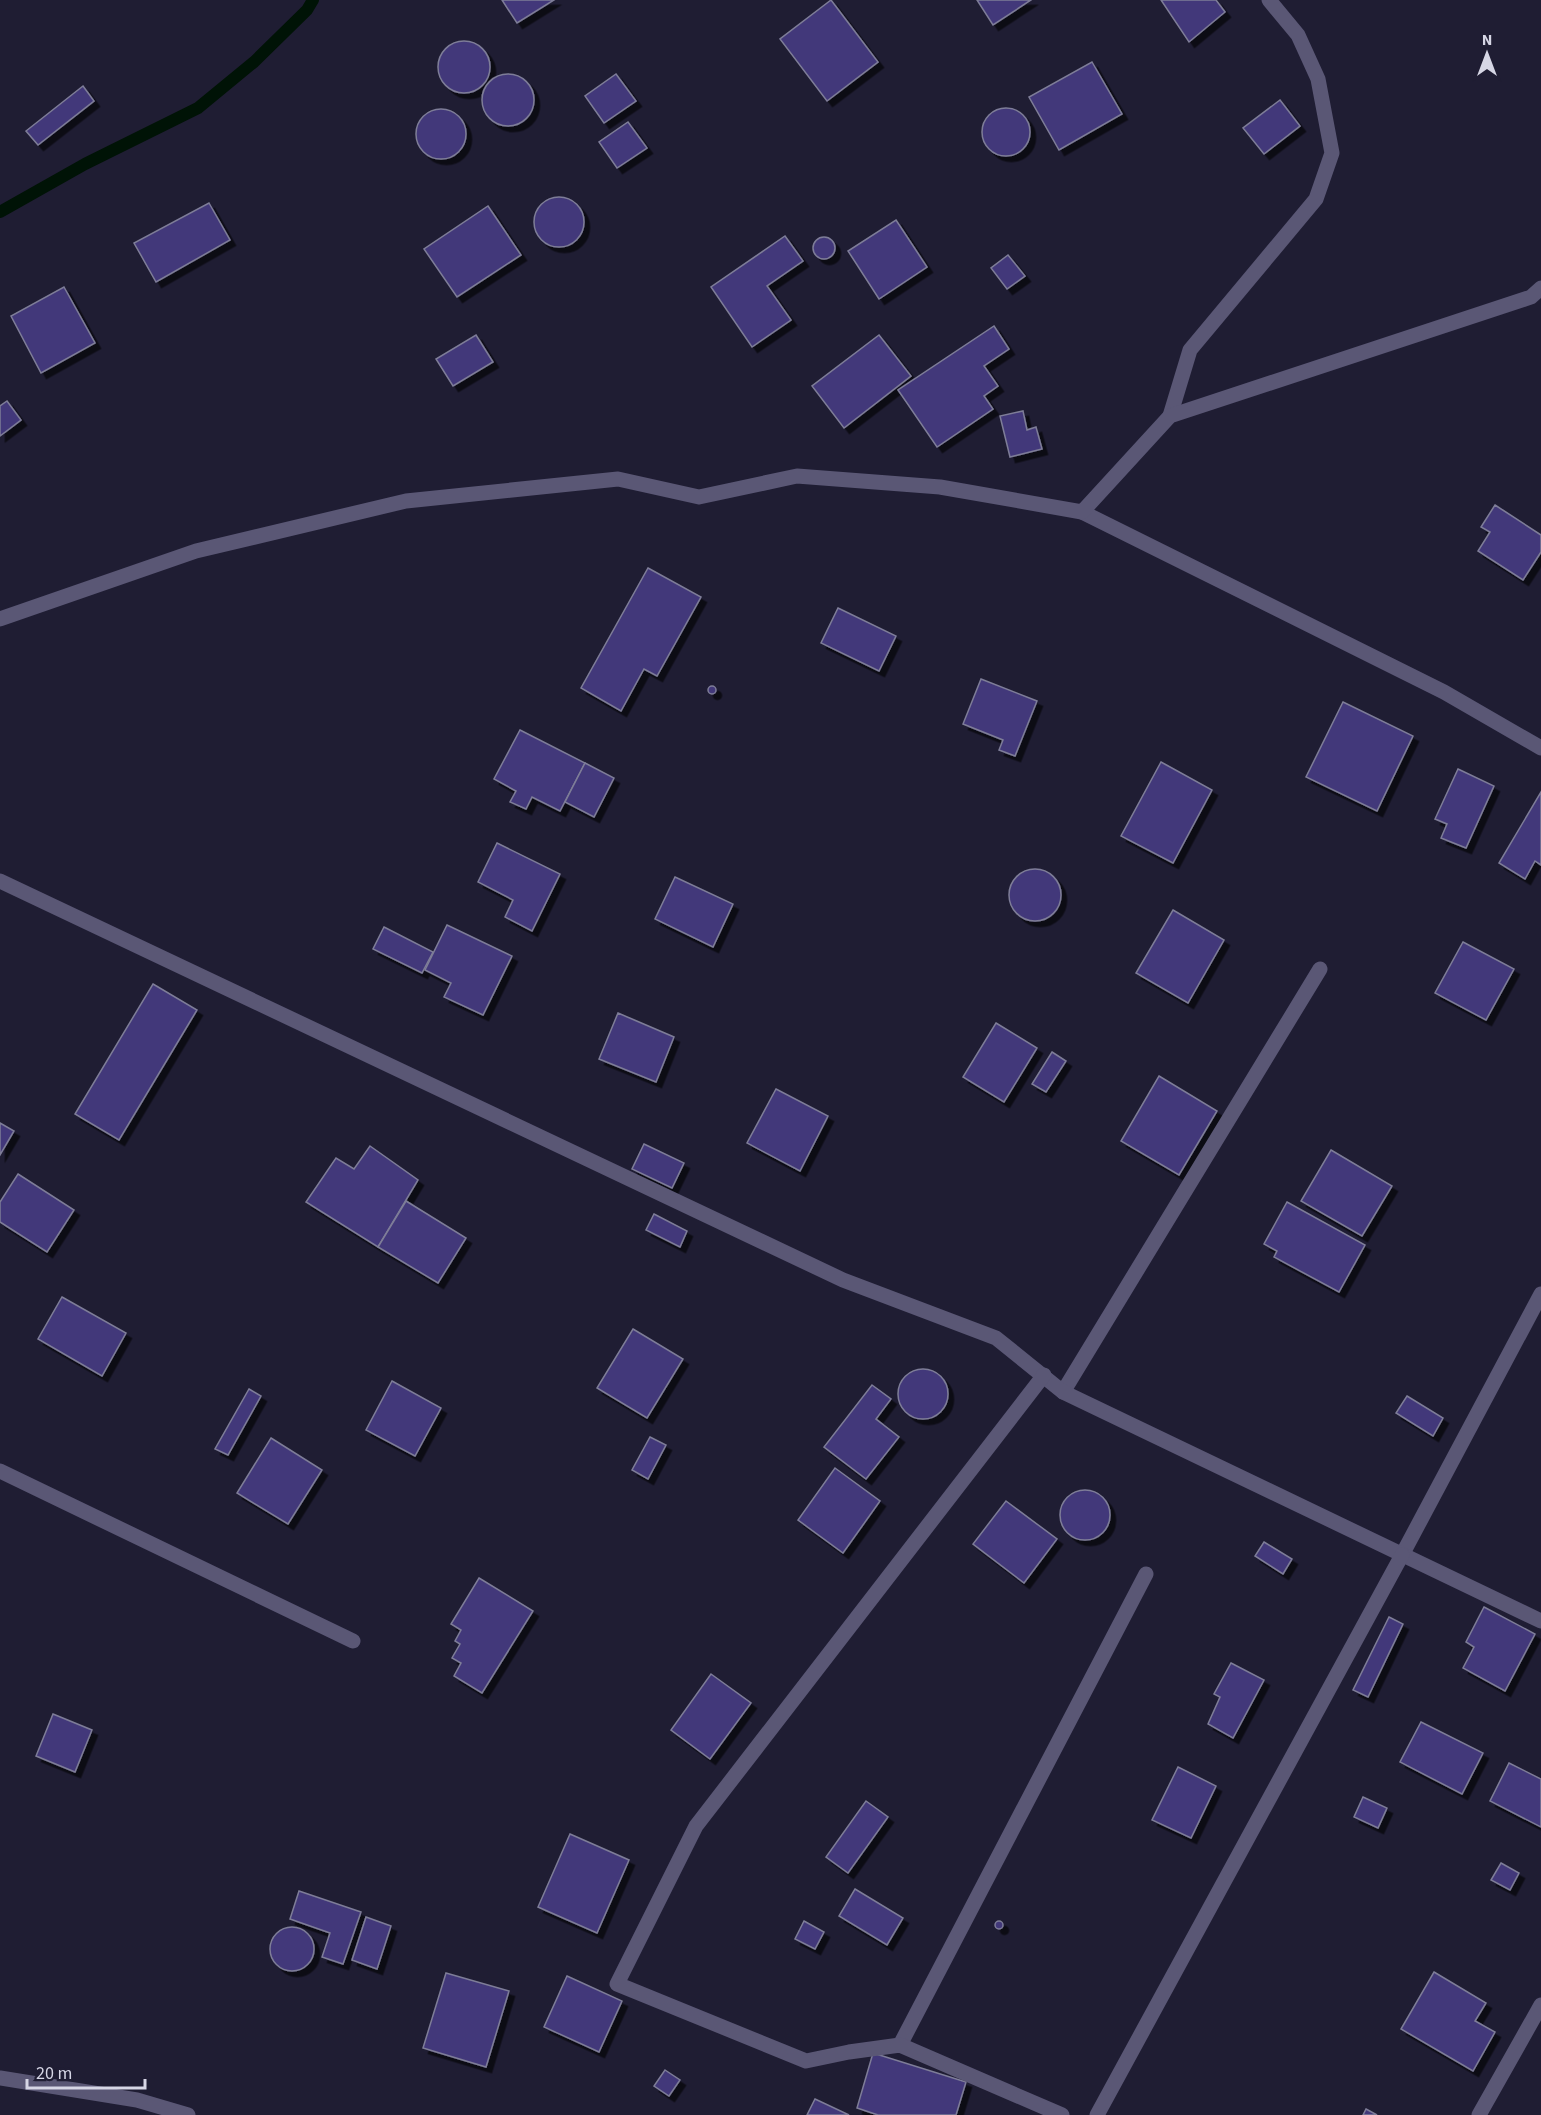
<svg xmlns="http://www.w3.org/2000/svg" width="1541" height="2115" font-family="'Source Sans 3',sans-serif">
<defs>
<filter id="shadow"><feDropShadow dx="5.5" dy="5.5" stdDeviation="0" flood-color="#0009"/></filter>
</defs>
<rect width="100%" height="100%" fill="#1f1d33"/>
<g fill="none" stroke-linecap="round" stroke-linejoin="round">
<!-- stream -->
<polyline stroke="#001306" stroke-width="12" points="0,212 85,164 198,108 254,62 307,10 313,0"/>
</g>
<!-- building -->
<g fill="#43397a" stroke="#7e7d98" stroke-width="1.5" filter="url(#shadow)">
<polygon points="502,0 554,0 517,23"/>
<polygon points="831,0 878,62 827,101 780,39"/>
<polygon points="977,0 1031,0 993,25"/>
<polygon points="1161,0 1216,0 1225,12 1189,42"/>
<circle cx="464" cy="67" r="26"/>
<polygon points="1092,62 1122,114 1059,150 1029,97"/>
<polygon points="616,74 636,101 604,123 585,96"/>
<circle cx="508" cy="100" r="26"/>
<polygon points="83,86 94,101 38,145 26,131"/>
<polygon points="1280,100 1300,126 1264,154 1243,128"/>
<circle cx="1006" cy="132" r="24"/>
<circle cx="441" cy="134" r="25"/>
<polygon points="628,122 647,148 617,168 599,142"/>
<circle cx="559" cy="222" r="25"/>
<polygon points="209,203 230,240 156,282 134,243"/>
<polygon points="488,206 521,255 457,297 424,249"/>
<polygon points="896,220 927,267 879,299 848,251"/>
<polygon points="785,236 803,261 767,286 791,320 752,347 711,287"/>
<circle cx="824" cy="248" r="11"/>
<polygon points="1008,255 1025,276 1007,289 991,268"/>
<polygon points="64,287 95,343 41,373 11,316"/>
<polygon points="994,326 1009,349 984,366 998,386 984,396 993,409 937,447 898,390"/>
<polygon points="476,335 493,362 453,386 436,359"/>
<polygon points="879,335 911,376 844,428 812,386"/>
<polygon points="7,401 21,420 0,436 0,406"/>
<polygon points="1023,411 1027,430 1036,427 1042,449 1010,457 1000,416"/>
<polygon points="1495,505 1541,535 1541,552 1523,580 1478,551 1490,532 1481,527"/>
<polygon points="648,568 701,597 657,676 644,669 621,711 581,688"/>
<polygon points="838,608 896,636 879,671 821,643"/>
<polygon points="981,679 1037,701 1015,756 999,750 1003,740 963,724"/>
<circle cx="712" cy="690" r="4"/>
<polygon points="1343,702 1413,736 1377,811 1306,777"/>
<polygon points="520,730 585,763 560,811 532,797 526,809 510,802 516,791 494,779"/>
<polygon points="1161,762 1212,790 1173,863 1121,836"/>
<polygon points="585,763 614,778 594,817 565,802"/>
<polygon points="1458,769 1494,786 1466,848 1441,838 1447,824 1435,819"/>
<polygon points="1541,792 1541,865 1535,861 1525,879 1499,863"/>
<polygon points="497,843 560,874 532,931 505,917 513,900 478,882"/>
<circle cx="1035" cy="895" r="26"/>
<polygon points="675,877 733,904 713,947 655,919"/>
<polygon points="1173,910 1224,940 1188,1003 1136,973"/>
<polygon points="447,925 512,956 483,1015 444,997 451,983 425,970"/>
<polygon points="384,927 433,952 422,973 373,949"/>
<polygon points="1463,942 1514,969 1486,1020 1435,993"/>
<polygon points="153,984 197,1010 119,1140 75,1114"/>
<polygon points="618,1013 674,1037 656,1082 599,1059"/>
<polygon points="996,1023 1037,1048 1004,1102 963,1077"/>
<polygon points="1052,1052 1066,1061 1046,1092 1032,1084"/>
<polygon points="1159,1076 1217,1111 1179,1175 1121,1141"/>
<polygon points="776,1089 828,1116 800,1171 747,1143"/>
<polygon points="0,1123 14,1131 0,1155"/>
<polygon points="644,1144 684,1163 672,1188 632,1169"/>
<polygon points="370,1146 418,1180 378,1247 306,1202 336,1158 354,1169"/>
<polygon points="1331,1150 1392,1186 1362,1236 1301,1201"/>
<polygon points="18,1174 74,1210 47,1252 0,1222 0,1202"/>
<polygon points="406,1201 466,1238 438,1283 378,1247"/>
<polygon points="1287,1202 1365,1245 1339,1292 1274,1257 1277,1251 1264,1244"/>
<polygon points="654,1214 687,1231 680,1247 646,1230"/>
<polygon points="62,1297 126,1333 102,1376 38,1339"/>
<polygon points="633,1329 683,1359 647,1418 597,1388"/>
<circle cx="923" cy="1394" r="25"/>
<polygon points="392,1381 441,1408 415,1456 366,1430"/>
<polygon points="872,1385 891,1399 876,1419 899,1437 866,1479 824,1447"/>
<polygon points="249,1389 261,1396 228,1455 215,1449"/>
<polygon points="1407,1396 1443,1418 1433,1436 1396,1413"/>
<polygon points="650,1437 666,1445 648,1479 632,1470"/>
<polygon points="271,1438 322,1470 288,1524 237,1493"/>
<polygon points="835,1468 880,1501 843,1553 798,1520"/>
<circle cx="1085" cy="1515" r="25"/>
<polygon points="1006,1501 1057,1539 1024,1583 973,1544"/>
<polygon points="1264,1542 1292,1559 1283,1574 1255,1556"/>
<polygon points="479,1578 533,1611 482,1693 454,1676 461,1663 452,1658 460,1644 455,1641 461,1630 451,1624"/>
<polygon points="1484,1607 1535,1634 1505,1691 1463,1668 1474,1647 1466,1642"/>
<polygon points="1389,1617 1403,1624 1368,1697 1353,1690"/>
<polygon points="1231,1663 1264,1680 1233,1738 1208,1724 1220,1697 1214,1694"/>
<polygon points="711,1674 751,1703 710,1759 671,1730"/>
<polygon points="53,1714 92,1730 75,1772 36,1756"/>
<polygon points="1421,1722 1483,1753 1462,1794 1400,1762"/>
<polygon points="1509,1763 1541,1779 1541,1827 1490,1801"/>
<polygon points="1178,1767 1216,1786 1191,1838 1152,1820"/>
<polygon points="1363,1797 1387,1808 1378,1828 1354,1817"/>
<polygon points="866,1801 888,1817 848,1873 826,1857"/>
<polygon points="570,1834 629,1860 597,1933 538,1907"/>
<polygon points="1501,1863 1519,1873 1510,1890 1491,1880"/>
<polygon points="855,1889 903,1918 887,1945 839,1916"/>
<polygon points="299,1891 361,1912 343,1964 322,1957 330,1933 290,1919"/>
<polygon points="366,1917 391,1926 377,1969 352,1960"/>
<circle cx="999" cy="1925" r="4"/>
<polygon points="804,1921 824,1932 815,1949 795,1939"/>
<circle cx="292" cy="1949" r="22"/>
<polygon points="1434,1972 1486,2003 1475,2021 1495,2032 1473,2071 1401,2029"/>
<polygon points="446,1973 509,1991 486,2067 423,2048"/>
<polygon points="567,1976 622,2001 599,2052 544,2027"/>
<polygon points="873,2053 966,2082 956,2115 878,2115 857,2108"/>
<polygon points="665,2070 680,2080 669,2096 654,2086"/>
<polygon points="815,2099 849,2115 807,2115"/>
<polygon points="1366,2109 1377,2115 1363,2115"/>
</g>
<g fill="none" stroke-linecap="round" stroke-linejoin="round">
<!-- lane -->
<g stroke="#5a5775" stroke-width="15">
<polyline points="1063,1392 1320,969"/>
<polyline points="1402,1555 1541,1294"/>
<polyline points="900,2045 1146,1574"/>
</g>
<!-- street -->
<g stroke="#5a5775" stroke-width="15">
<polyline points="1170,416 1190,350 1316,199 1332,153 1318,79 1298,35 1269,0"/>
<polyline points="1082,512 1444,692 1541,748"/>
<polyline points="0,619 196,551 406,501 618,479 699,497 797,476 940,487 1082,512 1170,416 1531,297 1541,288"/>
<polyline points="0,881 843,1280 996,1338 1063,1392 1541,1621"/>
<polyline points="1044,1375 696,1826 617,1984 806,2061 849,2052 900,2045 1062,2115"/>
<polyline points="0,1471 353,1641"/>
<polyline points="0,2078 137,2100 188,2115"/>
<polyline points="1097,2115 1402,1555"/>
<polyline points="1479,2115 1541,2005"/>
</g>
</g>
<!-- north arrow -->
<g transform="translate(1487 54)" stroke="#1f1d33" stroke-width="4.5" paint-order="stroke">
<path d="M0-4.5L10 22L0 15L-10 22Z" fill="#d6d6e5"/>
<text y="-9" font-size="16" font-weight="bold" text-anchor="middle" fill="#d6d6e5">N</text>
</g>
<!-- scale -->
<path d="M27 2079v9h118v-9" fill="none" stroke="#d6d6e5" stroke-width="3"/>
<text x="36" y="2079" font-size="18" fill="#d6d6e5" stroke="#1f1d33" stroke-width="4.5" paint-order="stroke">20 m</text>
</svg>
